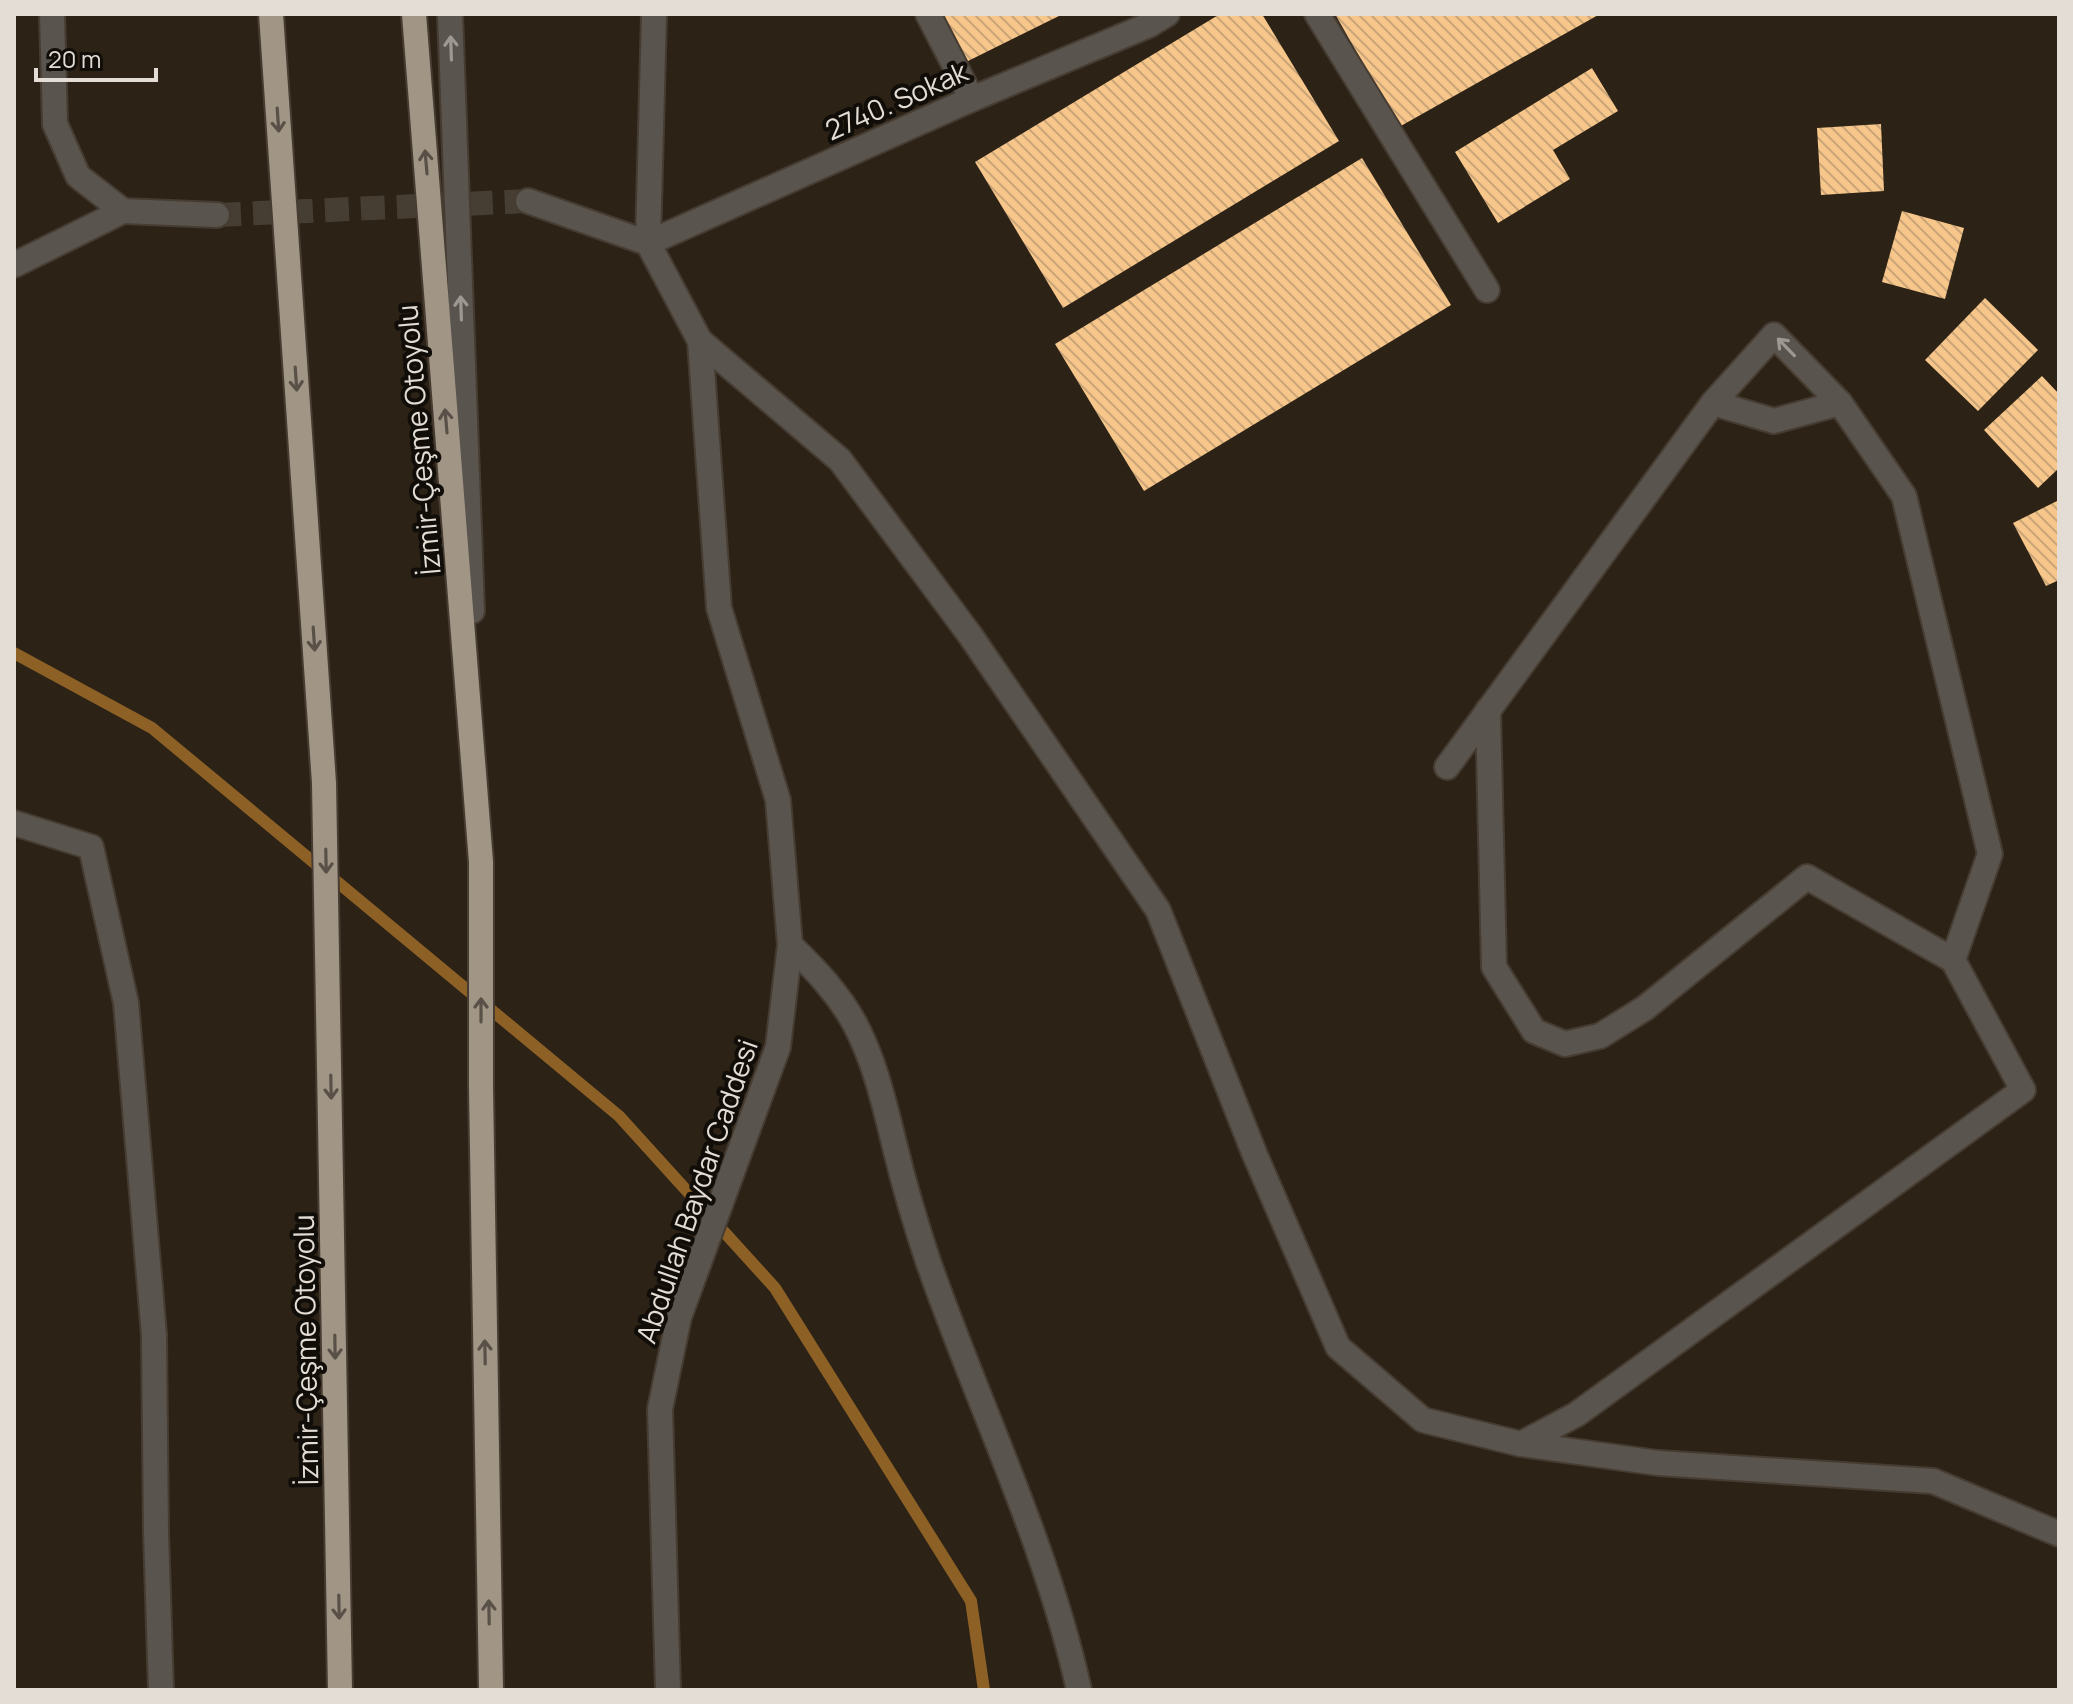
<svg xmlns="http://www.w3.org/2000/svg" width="2073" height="1704" font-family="Manrope,sans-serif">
<defs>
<pattern id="building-back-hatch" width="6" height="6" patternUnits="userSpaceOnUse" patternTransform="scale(2)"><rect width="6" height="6" fill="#f7c68b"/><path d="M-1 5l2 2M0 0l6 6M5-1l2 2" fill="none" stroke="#caa578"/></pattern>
</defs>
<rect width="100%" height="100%" fill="#2c2216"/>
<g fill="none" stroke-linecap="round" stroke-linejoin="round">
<!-- stream -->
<polyline stroke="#8d6126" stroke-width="12" points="14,653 152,728 619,1116 775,1288 971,1601 984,1690"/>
</g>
<!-- building -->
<g fill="url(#building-back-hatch)">
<polygon points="937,14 1063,14 962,64"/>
<polygon points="1220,14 1262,14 1339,141 1063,308 975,162"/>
<polygon points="1335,14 1600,14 1399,127"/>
<polygon points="1592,68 1618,111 1553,150 1570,179 1498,223 1455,152"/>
<polygon points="1881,124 1884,191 1821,195 1817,128"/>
<polygon points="1362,158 1451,305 1144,491 1055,344"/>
<polygon points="1902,211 1964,228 1945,299 1882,282"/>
<polygon points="1985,298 2038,350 1978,411 1925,360"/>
<polygon points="2042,376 2059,394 2059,468 2038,488 1984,430"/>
<polygon points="2059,500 2059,580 2046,586 2013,523"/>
</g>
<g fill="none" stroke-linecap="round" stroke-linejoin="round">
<!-- minor-tunnel -->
<polyline stroke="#473e33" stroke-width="24" stroke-dasharray="24 12" stroke-linecap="butt" points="217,215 528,201"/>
<!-- minor casing -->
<g stroke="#463c31" stroke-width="28">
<g id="minor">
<polyline points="52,14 55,124 78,176 123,211 217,215"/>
<polyline points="450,14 472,611"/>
<polyline points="654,14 648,243 700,341 719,608 778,800 790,945 778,1047 679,1317 660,1409 668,1690"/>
<polyline points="928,14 972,99"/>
<polyline points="1317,14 1487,290"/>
<polyline points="528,201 648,243 972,99 1149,25 1167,14"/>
<polyline points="14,265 123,211"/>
<polyline points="700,341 840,460 970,635 1158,910 1255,1155 1338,1347 1423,1420 1521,1444 1577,1414 2023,1090 1953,960 1990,854 1904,496 1840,403 1774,335 1713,403 1774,421 1840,403"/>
<polyline points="1488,710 1494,967 1534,1031 1565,1044 1600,1036 1645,1008 1807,877 1953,960"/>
<polyline points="1447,767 1713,403"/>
<polyline points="14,823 91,847 126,1003 154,1335 156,1533 161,1690"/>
<path d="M790 945C815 969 838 993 855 1024 876 1064 885 1107 896 1151 905 1188 916 1225 928 1261 978 1405 1046 1541 1079 1690"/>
<polyline points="1521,1444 1658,1463 1933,1481 2059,1534"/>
</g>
</g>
<!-- highway casing -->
<g stroke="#463c31" stroke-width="28">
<g id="highway">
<polyline points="271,14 324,783 340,1690"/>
<polyline points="414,14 481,862 481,1088 491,1690"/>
</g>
</g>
<!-- minor -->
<use href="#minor" stroke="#59544e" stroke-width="24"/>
<!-- highway -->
<use href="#highway" stroke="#a19586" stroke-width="24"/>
</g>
<!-- one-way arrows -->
<defs><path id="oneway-shaft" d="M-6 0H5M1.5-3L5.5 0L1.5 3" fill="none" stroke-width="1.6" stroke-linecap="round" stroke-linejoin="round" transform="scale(2)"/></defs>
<g stroke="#9e9892">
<use href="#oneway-shaft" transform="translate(451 48) rotate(-92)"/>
<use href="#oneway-shaft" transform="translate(461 308) rotate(-92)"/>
<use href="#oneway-shaft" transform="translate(1786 347) rotate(-134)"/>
</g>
<g stroke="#595147">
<use href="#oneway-shaft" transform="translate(278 120) rotate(86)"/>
<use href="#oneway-shaft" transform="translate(426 162) rotate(-95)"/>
<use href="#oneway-shaft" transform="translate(296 379) rotate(86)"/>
<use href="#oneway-shaft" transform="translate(446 421) rotate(-95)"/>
<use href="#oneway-shaft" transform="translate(314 639) rotate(86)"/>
<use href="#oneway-shaft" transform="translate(326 861) rotate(89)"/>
<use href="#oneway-shaft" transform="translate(481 1010) rotate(-90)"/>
<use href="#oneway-shaft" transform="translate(331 1087) rotate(89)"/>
<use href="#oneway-shaft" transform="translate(335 1347) rotate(89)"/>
<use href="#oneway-shaft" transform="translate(485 1352) rotate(-91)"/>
<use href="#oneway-shaft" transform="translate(339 1607) rotate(89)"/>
<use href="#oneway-shaft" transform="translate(489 1612) rotate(-91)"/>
</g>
<g text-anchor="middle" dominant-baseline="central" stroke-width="8" stroke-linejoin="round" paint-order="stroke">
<!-- street labels -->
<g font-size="28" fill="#e3ddd5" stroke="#110d08">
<text transform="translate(896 100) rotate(-24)">2740. Sokak</text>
<text transform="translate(418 440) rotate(-95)">İzmir-Çeşme Otoyolu</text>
<text transform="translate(696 1191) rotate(-71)">Abdullah Baydar Caddesi</text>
<text transform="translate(305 1350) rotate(-91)">İzmir-Çeşme Otoyolu</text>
</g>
</g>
<!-- border -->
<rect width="2073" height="1704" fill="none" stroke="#e3ddd5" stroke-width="32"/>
<!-- scale -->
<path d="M36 68v12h120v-12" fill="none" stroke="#e3ddd5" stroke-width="4"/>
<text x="48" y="68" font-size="24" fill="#e3ddd5" stroke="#110d08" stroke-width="6" paint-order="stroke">20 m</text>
</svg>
